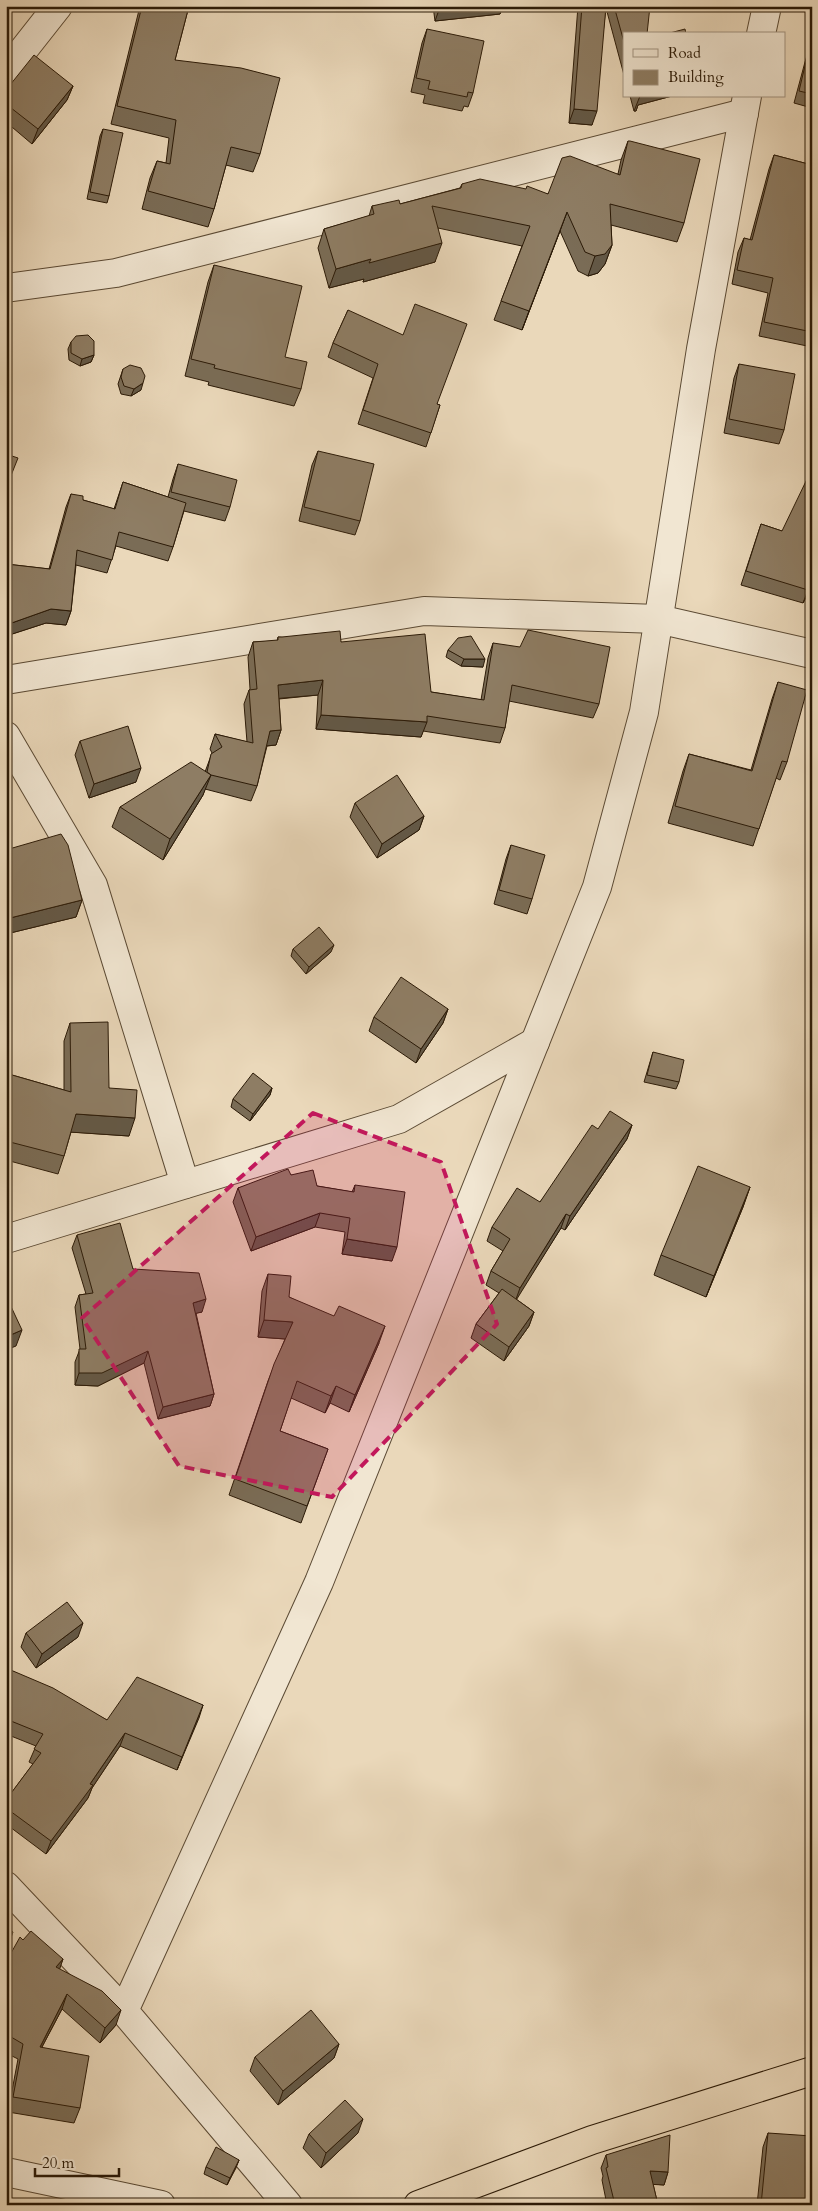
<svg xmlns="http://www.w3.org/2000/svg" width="818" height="2211" font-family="Cardo,serif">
<rect width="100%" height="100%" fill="#ead8ba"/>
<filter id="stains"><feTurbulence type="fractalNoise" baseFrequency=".004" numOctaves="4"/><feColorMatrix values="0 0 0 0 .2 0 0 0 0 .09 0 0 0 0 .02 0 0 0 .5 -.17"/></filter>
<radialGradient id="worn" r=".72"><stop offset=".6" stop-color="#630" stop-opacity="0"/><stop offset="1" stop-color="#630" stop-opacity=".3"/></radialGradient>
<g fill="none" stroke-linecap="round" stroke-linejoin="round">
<!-- minor casing -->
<g stroke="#5b4a34" stroke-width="30">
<g id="minor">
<polyline points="761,34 767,6"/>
<polyline points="6,72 58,6"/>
<polyline points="6,288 116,273 744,113"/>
<polyline points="6,680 424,611 658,619 812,654"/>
<polyline points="6,736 93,885 185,1184"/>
<polyline points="6,1239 399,1119 535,1042"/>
<polyline points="6,1886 124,2011"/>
<polyline points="6,2172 161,2205"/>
<polyline points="288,2205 124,2011 319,1582 597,887 644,712 701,349 747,96"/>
</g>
</g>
<!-- highway casing -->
<g stroke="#2b1a07" stroke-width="30">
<polyline id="highway" points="418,2205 592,2140 812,2071"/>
</g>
<!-- minor -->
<use href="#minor" stroke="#f1e6d2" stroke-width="28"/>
<!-- highway -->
<use href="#highway" stroke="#ead8ba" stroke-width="28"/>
</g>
<!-- wall -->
<g fill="#7a6c56" stroke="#2b1a07">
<polygon points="140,6 189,6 175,60 260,154 253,172 226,165 214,209 208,227 142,209 150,178 157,161 166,163 169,138 111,124"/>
<polygon points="433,6 503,6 500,14 435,21"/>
<polygon points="578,6 650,6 624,34 624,75 606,8 592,125 569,123"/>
<polygon points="427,29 473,93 468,107 464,106 462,111 423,103 425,95 411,92 422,43"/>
<polygon points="809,49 812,49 812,108 794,103 805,62"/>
<polygon points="73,86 67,100 32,144 6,122 6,90"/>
<polygon points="630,96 672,96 638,105 636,111 634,111"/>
<polygon points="103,129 109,196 107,203 87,199 100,136"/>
<polygon points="628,141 684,223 677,242 611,225 612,245 605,264 598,273 588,276 578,271 560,231 522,330 494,320 522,246 438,228 435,262 363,282 364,279 329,288 318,248 324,229 369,216 372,206 400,204 460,188 462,184 548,194 618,174 621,160"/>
<polygon points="774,155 812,165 812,347 759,336 768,293 732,284 738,252 744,238 750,240 769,169"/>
<polygon points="214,265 301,389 294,406 208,385 209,382 185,376 208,282"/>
<polygon points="348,310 437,404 440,405 426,447 358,424 373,378 328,357 333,343"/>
<polygon points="71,342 94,355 91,362 80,366 69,360 68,349"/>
<polygon points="739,364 784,430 779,444 724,433 734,378"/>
<polygon points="123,369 141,390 131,396 121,394 118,384"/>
<polygon points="318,451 360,521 355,535 299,521 312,465"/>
<polygon points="178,464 230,507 225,521 184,511 173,547 168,561 116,546 107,573 76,565 71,611 66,625 46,623 6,636 6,564 49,569 66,507 71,494 83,500 114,509 123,482 168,497 173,479"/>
<polygon points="761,524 782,531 812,586 803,603 741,585"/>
<polygon points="278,637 341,642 431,692 481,700 488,658 493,643 599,704 593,718 509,701 505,728 500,743 423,731 421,737 316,729 318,695 279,699 281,730 276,745 267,746 257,786 251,801 205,789 203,795 163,860 112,827 120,807 205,772 212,753 210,749 215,734 247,742 244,704 249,690 250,689 248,657 253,642 277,641"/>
<polygon points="448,650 483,667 461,666 446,657"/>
<polygon points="778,682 787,762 780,780 776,778 753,846 668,823 683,771 689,754 751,770 772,699"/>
<polygon points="80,741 136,782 89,798 75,755"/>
<polygon points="355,803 424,816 419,830 377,858 350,817"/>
<polygon points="511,845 532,899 527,914 494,904 506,859"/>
<polygon points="9,849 82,900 76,917 6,934 6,857"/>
<polygon points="293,949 331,952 306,974 291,956"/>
<polygon points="448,1009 443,1023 416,1063 369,1031 374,1017"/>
<polygon points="70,1023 109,1088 129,1136 71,1132 64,1156 58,1174 6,1160 6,1091 12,1075 64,1090 64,1041"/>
<polygon points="653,1052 679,1082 676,1089 644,1082"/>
<polygon points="272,1088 270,1095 250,1121 231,1107 233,1099"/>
<polygon points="632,1125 627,1139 565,1230 561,1228 516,1299 534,1312 529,1326 504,1361 471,1338 476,1324 499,1293 486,1285 491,1271 503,1251 487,1241 492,1227 540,1202 598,1129"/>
<polygon points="291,1175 317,1186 352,1192 355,1185 392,1261 342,1254 345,1232 315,1227 251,1251 233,1202 238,1188"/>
<polygon points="750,1187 743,1207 706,1297 654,1275 661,1255"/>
<polygon points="77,1235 133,1269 202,1312 196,1313 214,1394 210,1406 158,1419 144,1363 98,1386 75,1385 75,1362 80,1349 75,1307 79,1295 86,1294 72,1248"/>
<polygon points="268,1274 289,1297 379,1343 349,1412 330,1403 325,1413 291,1398 280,1431 328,1449 301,1523 229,1495 268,1381 285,1339 258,1337 262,1291"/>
<polygon points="26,1633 78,1637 36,1668 21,1647"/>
<polygon points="6,1668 107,1720 203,1705 177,1770 120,1746 92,1788 88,1798 46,1854 6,1824 6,1800 33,1764 29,1762 36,1746 6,1734"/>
<polygon points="23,1940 63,1959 59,1969 116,2025 100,2043 62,2009 42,2047 80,2108 74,2123 8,2112 18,2059 6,2053 6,1962"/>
<polygon points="339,2044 334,2058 278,2105 250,2071 255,2057"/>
<polygon points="358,2133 321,2168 303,2148 309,2134"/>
<polygon points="768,2133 812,2149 806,2205 757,2205 763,2147"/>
<polygon points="606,2155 668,2172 664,2185 653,2184 658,2205 607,2205 602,2180 603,2176 601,2168"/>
<polygon points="239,2160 227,2185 204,2174 206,2167"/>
</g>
<!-- shaded-wall -->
<g fill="#635846" stroke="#2b1a07">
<polygon points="449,6 503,6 500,14 435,21 440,7"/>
<polygon points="73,86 67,100 32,144 38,129"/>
<polygon points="640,96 672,96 638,105 636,111 634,111"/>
<polygon points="574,109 597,111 592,125 569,123"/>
<polygon points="567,212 560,231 522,330 529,311"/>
<polygon points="442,243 435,262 363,282 364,279 329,288 336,269 371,259"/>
<polygon points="612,245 605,264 598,273 588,276 595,256"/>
<polygon points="94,355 91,362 80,366 82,359"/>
<polygon points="143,383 141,390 131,396 134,389"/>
<polygon points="812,583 812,586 803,603 808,590"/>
<polygon points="51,609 71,611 66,625 46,623 6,636 6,625"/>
<polygon points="464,659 485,659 483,667 461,666"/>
<polygon points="323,680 318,695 272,699 278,685"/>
<polygon points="321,715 427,722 421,737 316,729"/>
<polygon points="281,730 276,745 265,746 270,731"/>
<polygon points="141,768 136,782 89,798 94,784"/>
<polygon points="211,775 203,795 163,860 170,839"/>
<polygon points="424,816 419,830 377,858 382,844"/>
<polygon points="82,900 76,917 6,934 6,919"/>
<polygon points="334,945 331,952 306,974 309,967"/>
<polygon points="448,1009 443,1023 416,1063 421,1049"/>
<polygon points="272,1088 270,1095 250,1121 253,1114"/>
<polygon points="76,1114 135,1118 129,1136 69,1132"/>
<polygon points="632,1125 627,1139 565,1230 570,1216"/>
<polygon points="750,1187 743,1207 706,1297 714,1276"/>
<polygon points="320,1213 315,1227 251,1251 256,1237"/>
<polygon points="566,1214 561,1228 515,1302 520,1288"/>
<polygon points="347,1239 397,1247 392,1261 342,1254"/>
<polygon points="206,1299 202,1312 189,1315 193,1303"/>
<polygon points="534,1312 529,1326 504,1361 509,1347"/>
<polygon points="264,1320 293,1322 286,1339 258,1337"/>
<polygon points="385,1326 379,1343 349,1412 355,1395"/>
<polygon points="22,1330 16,1346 6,1350 6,1337"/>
<polygon points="148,1351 144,1363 98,1386 75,1385 79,1373"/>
<polygon points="336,1386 330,1403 325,1413 331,1396"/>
<polygon points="11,1390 6,1404 6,1392"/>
<polygon points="214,1394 210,1406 158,1419 163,1407"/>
<polygon points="11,1534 6,1547 6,1542"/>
<polygon points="83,1623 78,1637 36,1668 42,1654"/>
<polygon points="203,1705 199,1718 177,1770 182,1757"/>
<polygon points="125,1733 120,1746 92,1788 88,1798 46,1854 51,1841"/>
<polygon points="13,1932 8,1946 6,1947 6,1936"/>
<polygon points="63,1959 58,1974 56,1967"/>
<polygon points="67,1994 62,2009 34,2062 40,2047"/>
<polygon points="121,2010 116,2025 100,2043 105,2028"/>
<polygon points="339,2044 334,2058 278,2105 283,2091"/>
<polygon points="363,2119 358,2133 321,2168 326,2153"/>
<polygon points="239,2160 236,2168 227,2185 230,2178"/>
<polygon points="650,2171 668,2172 664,2185 646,2184"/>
</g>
<!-- building -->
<g fill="#8e7d64" stroke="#2b1a07">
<polygon points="142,6 189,6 175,60 241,68 280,78 260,154 231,147 214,209 148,191 157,161 170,164 176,120 117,106"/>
<polygon points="582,6 606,6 597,111 574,109"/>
<polygon points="614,6 650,6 647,34 624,34 624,42"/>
<polygon points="427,29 484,41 473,93 468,92 467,97 428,89 430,81 416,78"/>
<polygon points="685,29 686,34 666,34"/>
<polygon points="809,49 812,49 812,94 799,91"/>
<polygon points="34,55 73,86 38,129 6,104 6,90"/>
<polygon points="103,129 123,133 109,196 90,192"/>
<polygon points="628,141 630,141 700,159 684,223 610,204 612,245 605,254 595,256 585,252 567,212 529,311 501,301 530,226 432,206 442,243 369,263 371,259 336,269 324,229 374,214 372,206 399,200 400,204 461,188 462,184 480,179 526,189 527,186 548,194 562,158 570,156 620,175"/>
<polygon points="774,155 812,165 812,332 764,322 773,278 737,270 744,238 752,240"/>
<polygon points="214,265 302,286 285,357 307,362 301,389 214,368 215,365 191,359"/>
<polygon points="415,304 467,324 437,404 440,405 431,433 363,410 378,364 333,343 348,310 403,335"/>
<polygon points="88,335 94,341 94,355 82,359 71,353 71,342 76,336"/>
<polygon points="739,364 795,374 784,430 729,419"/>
<polygon points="130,365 141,368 145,376 143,383 134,389 124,386 121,377 123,369"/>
<polygon points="318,451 374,464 360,521 304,507"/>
<polygon points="6,454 18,458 6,488"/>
<polygon points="178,464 237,480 230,507 171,492"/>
<polygon points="808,477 812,478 812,583 808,590 746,571 761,524 782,531"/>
<polygon points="123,482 186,503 173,547 119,532 112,560 77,550 71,611 51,609 6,625 6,564 50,569 71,494 83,496 83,500 115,509"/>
<polygon points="528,630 610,647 599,704 512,685 505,728 427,716 427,722 321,715 323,680 278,685 281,730 270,731 257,786 211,775 207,772 211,754 222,747 215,734 253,743 249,690 257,689 253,642 278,640 278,637 282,637 340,631 341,642 425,634 431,692 484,700 493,643 520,647"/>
<polygon points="471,636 485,659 464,659 448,650 458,638"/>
<polygon points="778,682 807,690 787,762 782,761 759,829 675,806 689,754 752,771"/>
<polygon points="128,726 141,768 94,784 80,741"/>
<polygon points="191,762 211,775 170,839 120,807"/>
<polygon points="397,775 424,816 382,844 355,803"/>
<polygon points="61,834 68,845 82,900 6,919 6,859 11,857 9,849"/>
<polygon points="511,845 545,855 532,899 499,890"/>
<polygon points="319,927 334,945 309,967 293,949"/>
<polygon points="401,977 448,1009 421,1049 374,1017"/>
<polygon points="108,1022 109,1088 137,1090 135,1118 76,1114 64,1156 6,1141 6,1096 12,1075 71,1092 70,1023"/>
<polygon points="653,1052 684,1060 679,1082 647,1075"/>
<polygon points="253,1073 272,1088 253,1114 233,1099"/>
<polygon points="610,1111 632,1125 570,1216 566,1214 520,1288 491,1271 510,1239 492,1227 517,1188 540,1202 592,1125 598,1129"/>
<polygon points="698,1166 750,1187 714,1276 661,1255"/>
<polygon points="288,1169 291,1175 313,1170 317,1186 354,1192 355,1185 405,1192 397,1247 347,1239 350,1218 320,1213 256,1237 238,1188"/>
<polygon points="120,1223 133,1269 199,1273 206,1299 193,1303 214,1394 163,1407 148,1351 102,1373 79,1373 79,1349 86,1349 79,1295 93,1293 77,1235"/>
<polygon points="268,1274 291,1276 289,1297 334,1316 339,1306 385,1326 355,1395 336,1386 331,1396 297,1381 280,1431 328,1449 307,1506 235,1479 274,1364 293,1322 264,1320"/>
<polygon points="502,1289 534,1312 509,1347 476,1324"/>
<polygon points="6,1298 7,1298 22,1330 6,1337"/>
<polygon points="6,1378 11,1390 6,1392"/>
<polygon points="6,1531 11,1534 6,1542"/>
<polygon points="67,1602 83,1623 42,1654 26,1633"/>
<polygon points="6,1668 53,1688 107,1720 137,1677 203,1705 182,1757 125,1733 90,1784 93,1785 51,1841 6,1808 6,1800 41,1753 34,1749 43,1734 6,1719"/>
<polygon points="6,1925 13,1932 6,1936"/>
<polygon points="31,1931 63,1959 56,1967 102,1991 121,2010 105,2028 67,1994 40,2047 89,2056 80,2108 13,2097 23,2044 6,2034 6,1962 20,1937 23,1940"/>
<polygon points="311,2010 339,2044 283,2091 255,2057"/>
<polygon points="345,2100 363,2119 326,2153 309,2134"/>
<polygon points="768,2133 812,2136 812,2149 807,2204 805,2205 761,2205"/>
<polygon points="670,2135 668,2172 650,2171 658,2205 615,2205 606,2168 608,2167 606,2155"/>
<polygon points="216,2147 239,2160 230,2178 206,2167"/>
</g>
<!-- marked area -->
<path fill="#c2185b" fill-opacity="0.2" stroke="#c2185b" stroke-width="4" stroke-dasharray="10 6" stroke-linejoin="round" d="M313 1113 441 1162 497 1324 332 1497 179 1466 82 1318Z"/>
<!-- margin -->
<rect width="818" height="2211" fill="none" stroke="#ead8ba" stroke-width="25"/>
<rect x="8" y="8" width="803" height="2196" fill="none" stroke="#2b1a07" stroke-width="2.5"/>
<rect x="12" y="12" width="793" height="2186" fill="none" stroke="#2b1a07"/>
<!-- legend -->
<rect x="623" y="32" width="162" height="65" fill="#f1e6d2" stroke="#a29481"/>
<rect x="633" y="49" width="25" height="8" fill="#f1e6d2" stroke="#a29481"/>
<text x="668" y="58" font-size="15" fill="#2b1a07">Road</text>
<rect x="633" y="70" width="25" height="15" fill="#8e7d64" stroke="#a29481"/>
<text x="668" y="82" font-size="15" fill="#2b1a07">Building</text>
<!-- scale -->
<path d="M35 2168v8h84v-8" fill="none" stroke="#2b1a07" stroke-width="2.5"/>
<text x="42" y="2168" font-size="15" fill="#2b1a07" stroke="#f1e6d2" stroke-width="4" paint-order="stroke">20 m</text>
<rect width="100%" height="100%" filter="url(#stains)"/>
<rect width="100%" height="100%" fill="url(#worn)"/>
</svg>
